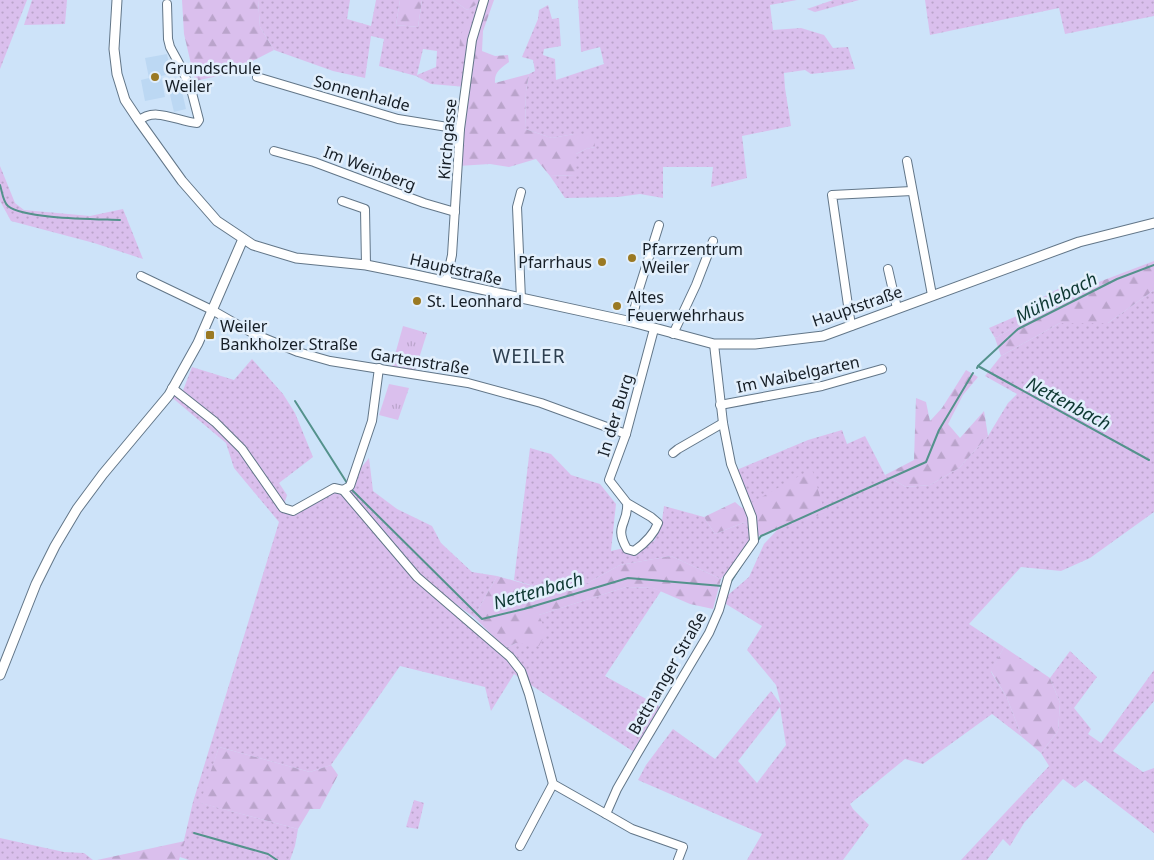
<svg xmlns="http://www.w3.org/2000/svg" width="1154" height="860" font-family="'Noto Sans',sans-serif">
<defs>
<pattern id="grass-dots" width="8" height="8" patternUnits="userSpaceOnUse" patternTransform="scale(1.25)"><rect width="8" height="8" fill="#dabfed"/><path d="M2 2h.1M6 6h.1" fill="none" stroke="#baa4cb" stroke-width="1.8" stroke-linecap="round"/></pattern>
<pattern id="forest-firs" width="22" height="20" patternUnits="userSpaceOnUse" patternTransform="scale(1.25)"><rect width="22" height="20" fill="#dabfed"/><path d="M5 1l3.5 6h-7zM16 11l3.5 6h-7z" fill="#baa4cb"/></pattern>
<pattern id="park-tufts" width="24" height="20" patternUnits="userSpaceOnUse" patternTransform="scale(1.25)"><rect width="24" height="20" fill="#dabfed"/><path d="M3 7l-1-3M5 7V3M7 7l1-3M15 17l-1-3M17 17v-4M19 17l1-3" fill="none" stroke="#baa4cb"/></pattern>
</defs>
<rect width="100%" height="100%" fill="#cde3f9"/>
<!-- built -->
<g fill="#bcd8f3">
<polygon points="167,54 171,74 161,76 165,97 145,101 141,80 149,78 145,58"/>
<polygon points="179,79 186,109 174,112 167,82"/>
</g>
<!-- grass -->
<g fill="url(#grass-dots)" fill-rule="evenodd">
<polygon points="0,0 27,0 0,69"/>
<polygon points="32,0 67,0 65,24 24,25"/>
<path d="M258 0H350L347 19 371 26 376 0H400L396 25 418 27 422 0H453L467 10 483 1 469 60 466 87 431 84 416 76 379 66 384 39 371 36 365 78 333 71 274 50 260 27ZM423 49 437 51 436 67 417 75Z"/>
<polygon points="578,0 797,0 770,5 773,30 801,28 824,35 833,48 848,47 855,69 811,74 805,70 784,73 785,88 791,126 742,136 747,178 711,187 713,167 663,167 663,198 640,194 618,197 565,198 550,176 575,175 576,154 586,149 595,147 574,134 552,138 525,129 526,91 529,74 535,71 533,60 522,57 538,19 539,10 548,5 552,19 559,18 561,46 544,49 543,55 555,59 556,80 604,64 600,47 581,52"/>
<polygon points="833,0 859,0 815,12 807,9"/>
<polygon points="925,0 1154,0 1154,16 1065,34 1059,8 930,35"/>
<polygon points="0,166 15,203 24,210 90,216 123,209 143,259 94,243 11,221 0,201"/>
<polygon points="1091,285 995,338 989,328 1026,312 1025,307 1058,289"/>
<path d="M1154 290V512L1090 558 1061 571 1021 567 969 624 1004 647 991 672 1007 698 1022 737 992 714 923 764 905 759 850 804 853 809 869 825 843 860H747L762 834 638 780 646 765 673 729 715 759 771 691 781 705 776 685 747 650 762 626 721 601 749 577 764 544 779 528 824 512 749 504 734 471 808 440 842 430 847 444 865 436 885 475 906 487 930 485 959 468 988 436 1008 403 1017 394 985 376 1001 356 1060 323H1108ZM780 707 786 745 757 783 738 761Z"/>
<polygon points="252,359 283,394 295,413 313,457 279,483 287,495 283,508 293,510 334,488 343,490 369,458 373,491 397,509 432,526 441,543 472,572 497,576 474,617 424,582 509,655 505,648 516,643 539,615 626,587 653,588 661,591 605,676 664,709 637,754 514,674 491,711 485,687 400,666 331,765 310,772 219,747 201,803 298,829 295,846 290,860 189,860 180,857 193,802 279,522 234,468 226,443 169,395 182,393 192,367 234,380"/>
<polygon points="530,448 551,454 571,475 600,484 616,504 611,551 654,541 662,521 664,506 704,517 715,534 745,522 755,537 721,579 671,556 620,565 573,591 547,590 514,580"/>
<polygon points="1070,651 1097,677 1074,708 1091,729 1088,734 1101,743 1154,670 1154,701 1113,751 1143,772 1154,768 1154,833 1085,780 1075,788 1063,779 1024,823 1010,846 1003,839 987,860 961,860 1049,766 1041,753 1058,731 1060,703 1050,678"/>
<polygon points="414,800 424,803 418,829 406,827"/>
<polygon points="0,838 64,852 84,853 93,860 0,860"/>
</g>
<!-- forest -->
<g fill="url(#forest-firs)">
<polygon points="182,0 258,0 260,27 274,50 227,74 195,81 184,34"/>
<polygon points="400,0 422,0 418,27 396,25"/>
<path d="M453 0H494L483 31 482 51 495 56 508 55 509 62C501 68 494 72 495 83L529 74 526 91 525 129 552 138 574 134 594 136 595 147 586 149 576 154V175L550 176 536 159 509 167 490 164 458 166 469 61 459 55 460 39 464 26 476 24 483 1 467 10Z"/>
<polygon points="1154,261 1154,290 1108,323 1060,323 1001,356 995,338 1091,285"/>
<polygon points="966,370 978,377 963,395 948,424 960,438 984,411 988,436 959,468 930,485 906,487 885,475 914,460 916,398 926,402 930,421 942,408"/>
<polygon points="812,469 825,513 755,537 745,522 715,534 704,517 735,502 742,508"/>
<polygon points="671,556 721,579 713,609 690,604 653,588 626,587 539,615 546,632 539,646 516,643 505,648 474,617 497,576 547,590 573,591 620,565"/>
<polygon points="1004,647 1050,678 1060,703 1058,731 1041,753 1022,737 1007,698 991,671"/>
<polygon points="219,747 310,772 331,765 338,775 320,809 310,809 298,829 200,803"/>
<polygon points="185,841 179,860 97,860"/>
</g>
<!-- park -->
<g fill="url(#park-tufts)">
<polygon points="403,326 427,333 414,374 391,369"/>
<polygon points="389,384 409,388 398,420 379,415"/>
</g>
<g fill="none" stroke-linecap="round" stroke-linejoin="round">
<!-- stream -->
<g stroke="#54928c" stroke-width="2">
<path d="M0 185C2 191 3 202 8 206 23 219 98 219 120 220"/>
<polyline points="978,366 1018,329 1117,279 1154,265"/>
<polyline points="977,368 978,366 1149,460"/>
<polyline points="295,401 347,483"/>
<polyline points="352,490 482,619 524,609 628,578 722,586"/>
<polyline points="756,543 761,536 926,462 939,430 973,373"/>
<polyline points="730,583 748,555"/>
<polyline points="194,833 268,854 277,860"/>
</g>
<!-- minor casing -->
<g stroke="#627688" stroke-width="10">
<g id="minor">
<polyline points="257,77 398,119 460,129"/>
<path d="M139 121C154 106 179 122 197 123L199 120 192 93 182 69 170 47 168 39 167 4"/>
<polyline points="274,151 314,162 424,203 455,212"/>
<polyline points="907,161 932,295"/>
<polyline points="342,201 365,209 366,265"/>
<polyline points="888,269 897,308"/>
<polyline points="141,276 212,310 254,334 298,352 330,361 468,383 541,403 626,434"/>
<polyline points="446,282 452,255 460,129 472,40 484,0"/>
<polyline points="521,299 517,207 521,192"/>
<polyline points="632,322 638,292 659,225"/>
<polyline points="851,326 832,195 912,191"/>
<polyline points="673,334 696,285 713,241"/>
<polyline points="379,368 372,421 350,486 343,490 417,577 510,657 521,671 529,694 553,784 606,814"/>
<polyline points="172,388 215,422 242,449 283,508 293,511 334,488 343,490"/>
<polyline points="720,405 822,386 882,369"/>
<polyline points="673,453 678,449 723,423"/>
<path d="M627 503C629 524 613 525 627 549L634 551C644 544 654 534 658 523L651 517 627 503 609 480 626 434 654 329"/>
<polyline points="520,846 553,784"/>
<polyline points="678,860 683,847 632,829 606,814 617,789 637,754 709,633 719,610 728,578 754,541 752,517 731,464 723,423 714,344"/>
</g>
</g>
<!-- tertiary casing -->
<g stroke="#627688" stroke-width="11">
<g id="tertiary">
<polyline points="117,0 114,49 117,74 125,100 139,121 182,181 217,221 253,245 296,258 366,265 411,274 632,322 714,344 755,344 823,336 1079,242 1154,223"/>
<polyline points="0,675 36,584 55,546 77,509 103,474 169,395 198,343 243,239"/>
</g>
</g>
<!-- minor -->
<use href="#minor" stroke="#fff" stroke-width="8"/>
<!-- tertiary -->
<use href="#tertiary" stroke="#fff" stroke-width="9"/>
</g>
<!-- markers -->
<g fill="#9a7923" stroke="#e2effc" stroke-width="2">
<circle cx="155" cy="77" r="5"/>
<circle cx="632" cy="258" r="5"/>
<circle cx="602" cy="262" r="5"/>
<circle cx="417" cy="301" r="5"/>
<circle cx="617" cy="306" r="5"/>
<rect x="205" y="330" width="10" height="10" rx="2.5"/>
</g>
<g text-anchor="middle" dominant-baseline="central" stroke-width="5" stroke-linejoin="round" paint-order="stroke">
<!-- poi labels -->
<g font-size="16" fill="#161e26" stroke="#e2effc" text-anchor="start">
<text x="165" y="68">Grundschule<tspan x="165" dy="18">Weiler</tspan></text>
<text x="642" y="249">Pfarrzentrum<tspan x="642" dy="18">Weiler</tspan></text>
<text x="592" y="262" text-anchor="end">Pfarrhaus</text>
<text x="627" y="297">Altes<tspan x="627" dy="18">Feuerwehrhaus</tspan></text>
<text x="427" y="301">St. Leonhard</text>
<text x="220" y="326">Weiler<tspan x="220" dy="18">Bankholzer Straße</tspan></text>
</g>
<!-- street labels -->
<g font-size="16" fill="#161e26" stroke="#e2effc">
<text transform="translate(362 93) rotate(15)">Sonnenhalde</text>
<text transform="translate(447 139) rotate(-85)">Kirchgasse</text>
<text transform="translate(370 168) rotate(21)">Im Weinberg</text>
<text transform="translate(456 269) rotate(13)">Hauptstraße</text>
<text transform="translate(857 306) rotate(-19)">Hauptstraße</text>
<text transform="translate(420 361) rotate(9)">Gartenstraße</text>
<text transform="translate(798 374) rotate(-12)">Im Waibelgarten</text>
<text transform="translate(615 415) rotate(-73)">In der Burg</text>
<text transform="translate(667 673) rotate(-60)">Bettnanger Straße</text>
</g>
<!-- water labels -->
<g font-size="18" font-style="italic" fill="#0e3832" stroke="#e2effc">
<text transform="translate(1056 297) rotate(-27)">Mühlebach</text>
<text transform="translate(1069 403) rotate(28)">Nettenbach</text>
<text transform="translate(538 590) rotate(-16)">Nettenbach</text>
</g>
<!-- quarter labels -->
<g font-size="19" letter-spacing="1" fill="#2d3f50" stroke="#e2effc">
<text x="529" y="356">WEILER</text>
</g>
</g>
</svg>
